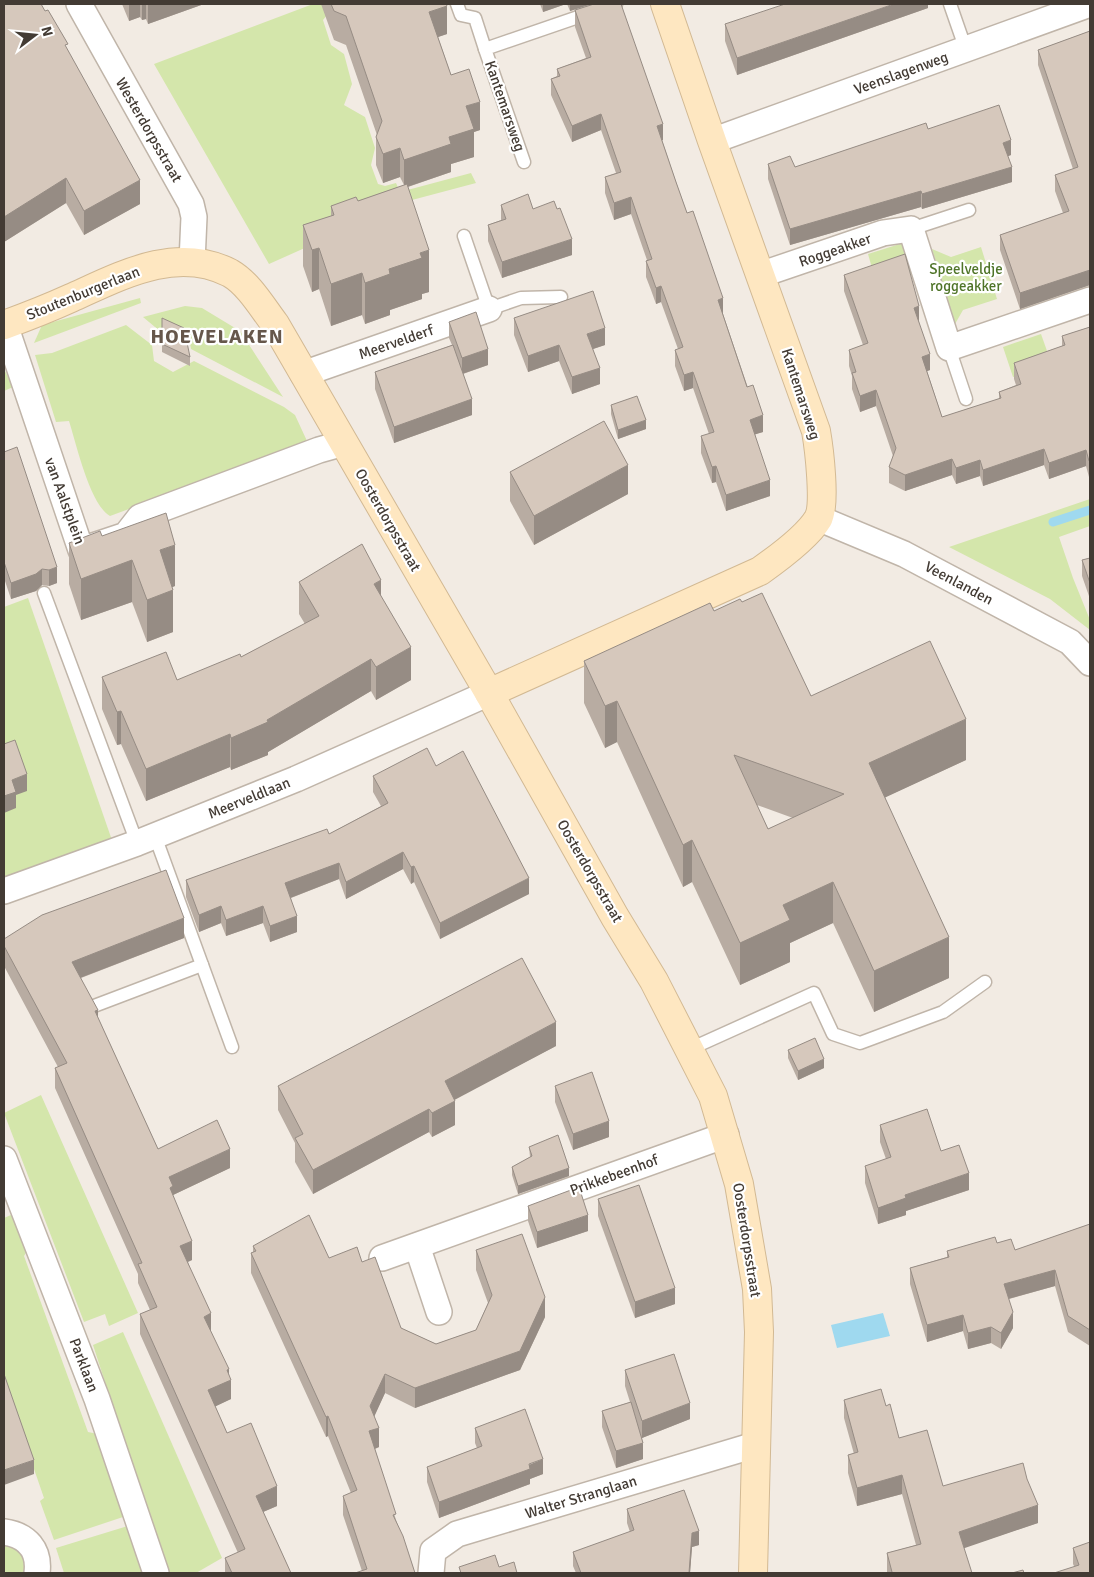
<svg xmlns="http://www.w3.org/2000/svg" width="1094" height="1577" font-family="Signika,sans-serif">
<rect width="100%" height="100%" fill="#f2ebe3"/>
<!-- green -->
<g fill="#d4e6ab">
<polygon points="313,4 336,4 323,20 331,45 344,54 352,84 344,105 365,117 375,148 371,165 378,184 385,186 396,183 400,192 471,173 476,183 412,200 269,264 154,64"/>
<polygon points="903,243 912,273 884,282 874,275 868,254"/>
<polygon points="981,247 997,299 963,310 955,324 932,249 951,257"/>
<polygon points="140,298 141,303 34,343 42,325"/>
<polygon points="185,306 202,308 240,331 283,397 191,349 188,333 173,327 161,332 143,317"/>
<path d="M126 325 152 345 154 361 173 372 194 361 284 407 295 415 307 441 305 444 110 516C90 505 76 443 69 421L56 422 35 355 52 353Z"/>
<polygon points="1041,334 1052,365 1013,377 1003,347"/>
<polygon points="4,369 13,387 4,391"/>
<polygon points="1090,499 1090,526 1059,537 1073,578 1090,620 1090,630 1050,599 949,547"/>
<polygon points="28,598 114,846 4,886 4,607"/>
<polygon points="41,1095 138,1313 109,1326 105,1314 84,1322 4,1113"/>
<polygon points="18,1212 30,1246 24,1256 88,1432 98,1434 126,1516 54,1540 40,1501 44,1498 4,1382 4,1218"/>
<polygon points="123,1332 222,1558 196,1573 167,1573 93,1345"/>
<polygon points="131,1525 147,1573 64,1573 56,1548"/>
<polygon points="14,1540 25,1556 26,1573 4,1573 4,1542"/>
</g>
<!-- water -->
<polygon fill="#9fd9ef" points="883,1313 890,1336 837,1348 831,1325"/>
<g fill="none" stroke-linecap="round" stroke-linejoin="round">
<!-- stream -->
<polyline stroke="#9fd9ef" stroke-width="9" points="1053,522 1090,510"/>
<!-- lane casing -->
<g stroke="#c0b5a9" stroke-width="15">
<g id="lane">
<polyline points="457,4 461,15 475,18 485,49"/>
<polyline points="950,4 966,50"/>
<polyline points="524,162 485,49 616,4"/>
<polyline points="911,229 969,210"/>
<polyline points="464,236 489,309 521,298 561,297"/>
<polyline points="949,348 966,399"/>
<polyline points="44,593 137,843"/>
<polyline points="155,836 232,1047"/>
<polyline points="94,1006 202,965"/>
<polyline points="690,1049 814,993 833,1034 860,1043 943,1012 985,982"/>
</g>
</g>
<!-- street casing -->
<g stroke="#c0b5a9" stroke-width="28">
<g id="street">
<polyline points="79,4 191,204 194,217 192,262"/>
<polyline points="712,141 1090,4"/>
<polyline points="760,275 883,233 911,229 949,348 1090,300"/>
<polyline points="5,325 81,550 126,535 140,517 319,450 344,443"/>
<polyline points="303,374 489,309"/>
<polyline points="818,518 904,554 1070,642 1090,663"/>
<polyline points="4,891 137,843 296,779 489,693"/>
<polyline points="4,1159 97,1399 156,1573"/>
<polyline points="417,1246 439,1312"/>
<polyline points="382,1258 726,1135"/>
<path d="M4 1532C27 1535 40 1550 37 1573"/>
<polyline points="431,1573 433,1551 457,1534 755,1445"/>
</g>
</g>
<!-- secondary casing -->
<g stroke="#d2b993" stroke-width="30">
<g id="secondary">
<path d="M4 325C26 317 49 308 71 298 120 276 176 245 230 273 249 284 262 307 275 324L489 693 615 917 654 981 713 1096 739 1184 757 1289 759 1332 753 1573"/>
<path d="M489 693 760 571C777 559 807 537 818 519 826 505 819 448 816 431L712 141 665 4"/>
</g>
</g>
<!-- lane -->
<use href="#lane" stroke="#fff" stroke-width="12"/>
<!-- street -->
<use href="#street" stroke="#fff" stroke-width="25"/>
<!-- secondary -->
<use href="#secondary" stroke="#fee7c1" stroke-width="28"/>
</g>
<!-- wall -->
<g fill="#b8aca2" fill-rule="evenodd">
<polygon points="4,4 68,51 140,204 84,235 66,203 4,242"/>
<polygon points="122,4 204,4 148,24 146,19 142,20 140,17 129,21"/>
<polygon points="321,4 446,4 447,34 438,37 451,75 480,130 474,132 474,157 451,164 451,172 408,187 429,292 422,294 422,299 390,310 390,315 365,324 362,315 331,326 319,289 312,292 303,266 303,225 331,216 331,206 358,201 404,185 400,177 383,183 376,165 376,137 377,135 346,45 334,40"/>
<polygon points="540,4 566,4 543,12"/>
<polygon points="567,4 592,4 570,11"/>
<polygon points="928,4 928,8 737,75 725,41 725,24"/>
<polygon points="575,10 663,140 662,140 676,182 723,314 763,432 755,434 770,496 726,511 716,482 712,483 701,453 701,436 709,434 693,388 684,391 675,366 675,350 678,349 661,302 656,304 651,290 646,277 646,261 647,260 631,214 614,220 605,193 605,177 616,173 601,130 572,142 551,95 551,79 557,76 557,69 586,58 575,27"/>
<polygon points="1090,31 1090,285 1020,309 1000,250 1000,235 1063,213 1055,191 1055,175 1073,169 1038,65 1038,50"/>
<polygon points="928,129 1011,155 1008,156 1012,182 922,209 921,207 790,245 768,179 768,164 795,167"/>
<polygon points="501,205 533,209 572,255 502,278 488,241 488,225 501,220"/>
<polygon points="844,275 919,322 930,370 927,371 942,417 999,399 999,392 1016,385 1014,379 1014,363 1062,346 1062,336 1090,327 1089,477 1086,466 1049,479 1044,465 983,486 980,476 956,484 952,475 905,491 889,483 889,467 893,456 876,406 860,412 852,389 852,376 849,366 849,350 863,345 844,291"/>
<polygon points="162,318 190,357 190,366 162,352"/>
<polygon points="514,318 605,345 593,349 600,384 572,394 559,361 528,372 514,335"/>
<polygon points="449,322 488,365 463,374 472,415 394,443 375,389 375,372 452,345 449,338"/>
<polygon points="611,405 646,429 618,439 611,414"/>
<polygon points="4,452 57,583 49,586 42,585 36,591 11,599 4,578"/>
<polygon points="510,472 628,494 534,545 510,501"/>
<polygon points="102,536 175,586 172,587 173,632 147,642 132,602 81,620 69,584 69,543"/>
<polygon points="1090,558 1090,599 1082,576 1082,560"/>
<polygon points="299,582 381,596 411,680 376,700 371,691 268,752 268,755 231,770 230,767 146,801 121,744 117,745 102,709 102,677 177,680 241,657 305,624 299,614"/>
<path d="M742 602 811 696 966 760 885 797 949 978 874 1012 833 923 790 943V962L740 985 692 882 683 887 617 742 605 748 584 703V661L714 611ZM757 805 793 818 768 829Z"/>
<polygon points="436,766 529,894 440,939 414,882 411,884 403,869 346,899 339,879 291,898 297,932 270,942 263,923 226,936 221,923 199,932 186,897 186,880 329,834 381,806 373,792 373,776"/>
<polygon points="184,938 81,978 98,1018 158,1149 230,1168 173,1195 173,1196 192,1260 188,1262 211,1332 229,1375 231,1399 215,1406 227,1433 277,1506 263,1512 291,1573 225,1573 225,1558 238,1553 140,1334 140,1314 150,1310 138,1283 138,1274 55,1088 55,1068 58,1067 4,966 4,939"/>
<polygon points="556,1046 454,1099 455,1125 432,1137 429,1132 313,1194 295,1162 295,1143 278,1110 278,1086"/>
<polygon points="788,1050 824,1068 798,1080 788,1058"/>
<polygon points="555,1086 609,1137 573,1150 555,1102"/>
<polygon points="880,1125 941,1151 969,1190 906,1211 906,1215 878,1224 865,1183 865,1166 886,1159 880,1142"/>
<polygon points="529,1147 569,1176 518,1194 512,1175 512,1167 530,1157"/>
<polygon points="598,1199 675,1304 635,1318 598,1216"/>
<polygon points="528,1206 588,1231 537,1248 528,1221"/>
<polygon points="1090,1224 1090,1346 1068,1332 1055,1286 1009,1299 1013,1328 1001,1349 991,1343 968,1349 963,1331 927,1342 910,1284 910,1268 947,1257 947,1251 997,1243 1015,1250"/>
<polygon points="253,1246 329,1258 362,1262 401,1328 436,1344 476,1330 488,1303 476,1270 476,1250 545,1317 520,1370 415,1408 385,1393 374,1416 379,1447 375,1449 396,1520 415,1573 362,1571 343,1515 343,1496 351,1493 328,1436 326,1437 251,1273 251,1253 253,1252"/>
<polygon points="625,1370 690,1419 642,1438 643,1459 616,1468 602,1427 602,1411 630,1402 625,1386"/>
<polygon points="844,1400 886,1406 899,1438 943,1486 1038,1523 887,1573 887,1553 916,1545 902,1494 857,1506 848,1473 848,1455 854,1454 844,1418"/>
<polygon points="475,1428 543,1474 530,1479 530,1484 439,1518 427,1482 427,1467 477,1448 475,1443"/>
<polygon points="627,1509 699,1545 692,1547 690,1573 576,1573 573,1566 573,1552 630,1532 627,1523"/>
<polygon points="1073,1548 1090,1573 1074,1566 1073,1564"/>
</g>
<!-- shaded-wall -->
<g fill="#968c84">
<polygon points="129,4 140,4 140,17 129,21"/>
<polygon points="142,4 146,4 146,19 142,20"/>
<polygon points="148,4 204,4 148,24"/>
<polygon points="543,4 566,4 543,12"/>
<polygon points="570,4 592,4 570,11"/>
<polygon points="894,4 928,4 928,8 737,75 737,58"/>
<polygon points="447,6 447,34 429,40 429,12"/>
<polygon points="480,102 480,130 474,132 474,157 451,164 451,172 404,188 404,160 449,137 466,106"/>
<polygon points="601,114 601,130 572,142 572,126"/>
<polygon points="663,124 663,140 657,142 657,126"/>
<polygon points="1011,140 1011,155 1003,158 1003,143"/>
<polygon points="400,148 400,177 383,183 383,154"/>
<polygon points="1012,167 1012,182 922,209 922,194"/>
<polygon points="66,178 66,203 4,242 4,217"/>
<polygon points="140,180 140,204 84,235 84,211"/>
<polygon points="921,191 921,207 790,245 790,229"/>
<polygon points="631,197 631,214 614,220 614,203"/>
<polygon points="572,239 572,255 502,278 502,262"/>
<polygon points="319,248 319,289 312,292 312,250"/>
<polygon points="429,250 429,292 422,294 422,299 390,310 390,315 365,324 365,283 389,269 420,253"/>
<polygon points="1090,270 1090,285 1020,309 1020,293"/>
<polygon points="362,273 362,315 331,326 331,284"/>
<polygon points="661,286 661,302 656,304 656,288"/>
<polygon points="723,298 723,314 718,316 718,300"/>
<polygon points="919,306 919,322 914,324 914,308"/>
<polygon points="605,328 605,345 587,351 587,334"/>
<polygon points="559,345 559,361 528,372 528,356"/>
<polygon points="488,349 488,365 462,374 462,358"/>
<polygon points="930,354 930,370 922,373 922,357"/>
<polygon points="600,368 600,384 572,394 572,377"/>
<polygon points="693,372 693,388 684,391 684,375"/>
<polygon points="876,390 876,406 860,412 860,396"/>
<polygon points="472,399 472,415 394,443 394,427"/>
<polygon points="763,415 763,432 750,436 750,420"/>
<polygon points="646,420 646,429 618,439 618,430"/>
<polygon points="1044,449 1044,465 983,486 983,470"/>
<polygon points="1086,450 1086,466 1049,479 1049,463"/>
<polygon points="952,459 952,475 905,491 905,475"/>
<polygon points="980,460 980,476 956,484 956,468"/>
<polygon points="1090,460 1090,476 1089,477 1089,461"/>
<polygon points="628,465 628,494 534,545 534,516"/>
<polygon points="716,466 716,482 712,483 712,467"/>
<polygon points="770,480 770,496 726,511 726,495"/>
<polygon points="175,545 175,586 160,592 160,550"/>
<polygon points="132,560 132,602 81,620 81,579"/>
<polygon points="57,567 57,583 49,586 49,570"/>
<polygon points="42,569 42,585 36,591 11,599 11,583"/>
<polygon points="381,580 381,613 374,584"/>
<polygon points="173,590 173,632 147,642 147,600"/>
<polygon points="411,647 411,680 376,700 376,667"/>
<polygon points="371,659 371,691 268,752 268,755 231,770 231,738 267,720"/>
<polygon points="617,701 617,742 605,748 605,706"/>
<polygon points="121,711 121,744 117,745 117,712"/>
<polygon points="966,719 966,760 869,805 869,763"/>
<polygon points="230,734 230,767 146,801 146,769"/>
<polygon points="27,774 27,791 16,795 16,808 4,813 4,796 12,780"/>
<polygon points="692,840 692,882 683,887 683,845"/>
<polygon points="403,852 403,869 346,899 346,882"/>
<polygon points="339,863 339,879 285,900 285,883"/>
<polygon points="414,866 414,882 411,884 411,867"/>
<polygon points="529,878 529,894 440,939 440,923"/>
<polygon points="833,882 833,923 790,943 790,962 740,985 740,943 783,905"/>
<polygon points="221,906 221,923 199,932 199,915"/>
<polygon points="263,906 263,923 226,936 226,920"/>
<polygon points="297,916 297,932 270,942 270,926"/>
<polygon points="184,918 184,938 72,981 72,962"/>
<polygon points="949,937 949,978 874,1012 874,971"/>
<polygon points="98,1010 98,1029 95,1011"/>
<polygon points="556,1022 556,1046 445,1105 445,1081"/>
<polygon points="824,1059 824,1068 798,1080 798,1071"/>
<polygon points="455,1101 455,1125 432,1137 432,1113"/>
<polygon points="429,1109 429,1132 313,1194 313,1170"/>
<polygon points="609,1121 609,1137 573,1150 573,1134"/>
<polygon points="230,1149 230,1168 173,1195 173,1205 170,1207 169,1177"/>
<polygon points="569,1168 569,1176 518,1194 518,1186"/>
<polygon points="969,1173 969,1190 906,1211 906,1215 878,1224 878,1208 905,1195"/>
<polygon points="588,1215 588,1231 537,1248 537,1232"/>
<polygon points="192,1241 192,1260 180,1265 180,1246"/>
<polygon points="1055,1270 1055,1286 1004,1300 1004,1284"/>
<polygon points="675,1288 675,1304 635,1318 635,1302"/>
<polygon points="545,1297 545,1317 520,1370 415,1408 415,1388"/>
<polygon points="1013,1312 1013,1328 1001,1349 1001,1333"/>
<polygon points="211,1313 211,1333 204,1317"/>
<polygon points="963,1315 963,1331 927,1342 927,1325"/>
<polygon points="991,1327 991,1343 968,1349 968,1333"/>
<polygon points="229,1369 229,1381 231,1380 231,1399 208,1410 208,1390 227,1370"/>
<polygon points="385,1374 385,1393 370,1426 370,1406"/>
<polygon points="690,1403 690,1419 642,1438 642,1421"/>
<polygon points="328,1416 328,1436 326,1437 326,1417"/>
<polygon points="379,1428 379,1447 369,1451 369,1431"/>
<polygon points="643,1443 643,1459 616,1468 616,1451"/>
<polygon points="543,1459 543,1474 530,1479 530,1484 439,1518 439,1502"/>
<polygon points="34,1460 34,1474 4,1485 4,1470"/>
<polygon points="902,1475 902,1494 857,1506 857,1488"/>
<polygon points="277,1486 277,1506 256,1515 256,1496"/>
<polygon points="1038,1505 1038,1523 959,1550 959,1532"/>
<polygon points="699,1531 699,1545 692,1547 690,1573 689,1573 692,1533"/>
</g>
<!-- building -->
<g fill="#d6c8bc" stroke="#968c84" fill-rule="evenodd">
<polygon points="4,4 41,4 45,11 48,10 68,44 65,45 140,180 84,211 66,178 4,217"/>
<polygon points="331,4 446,4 447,6 429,12 451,75 469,69 480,102 466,106 474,129 449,137 451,144 404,160 400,148 383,154 376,137 382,121 346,16 334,11"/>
<polygon points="594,4 621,4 663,124 657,126 676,182 687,213 693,211 723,298 718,300 747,387 753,385 763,415 750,420 770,480 726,495 716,466 712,467 701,436 714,432 693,372 684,375 675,350 683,347 661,286 656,288 651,274 646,261 652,259 631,197 614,203 605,177 621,172 601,114 572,126 551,79 560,76 557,69 591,57 575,10"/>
<polygon points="785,4 894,4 737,58 725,24"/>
<polygon points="1090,31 1090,270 1020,293 1000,235 1069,211 1055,175 1078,167 1038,50"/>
<polygon points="999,105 1011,140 1003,143 1012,167 922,194 921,191 790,229 768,164 790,156 795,167 926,123 928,129"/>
<polygon points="407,184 429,250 420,253 422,258 389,269 390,274 365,283 362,273 331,284 319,248 312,250 303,225 334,215 331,206 356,197 358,201"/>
<polygon points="528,194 533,209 554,201 557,209 560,208 572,239 502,262 488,225 506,219 501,205"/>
<polygon points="905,254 919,306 914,308 930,354 922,357 942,417 1001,398 999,392 1021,384 1014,363 1065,345 1062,336 1090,327 1090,460 1089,461 1086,450 1049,463 1044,449 983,470 980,460 956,468 952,459 905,475 889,467 896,448 876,390 860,396 852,373 856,372 849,350 868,343 844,275"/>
<polygon points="593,291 605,328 587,334 600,368 572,377 559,345 528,356 514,318"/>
<polygon points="476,312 488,349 462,358 449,322"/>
<polygon points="162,318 184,328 190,357 162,344"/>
<polygon points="453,345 472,399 394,427 375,372"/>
<polygon points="637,396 646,420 618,430 611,405"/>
<polygon points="604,421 628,465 534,516 510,472"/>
<polygon points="17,447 57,567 49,570 42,569 36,574 11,583 4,562 4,452"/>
<polygon points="166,513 175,545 160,550 173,590 147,600 132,560 81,579 69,543 100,531 102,536"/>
<polygon points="362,544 381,580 374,584 411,647 376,667 371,659 267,720 268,722 231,738 230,734 146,769 121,711 117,712 102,677 166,652 177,680 240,654 241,657 319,616 299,582"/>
<polygon points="1090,558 1090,583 1082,560"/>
<path d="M762 593 811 696 930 641 966 719 869 763 949 937 874 971 833 882 783 905 790 920 740 943 692 840 683 845 617 701 605 706 584 661 710 603 714 611 740 599 742 602ZM734 755 844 794 768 829Z"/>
<polygon points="15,740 27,774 12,780 16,792 4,796 4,744"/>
<polygon points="427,748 436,766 463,751 529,878 440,923 414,866 411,867 403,852 346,882 339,863 285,883 297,916 270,926 263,906 226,920 221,906 199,915 186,880 327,829 329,834 388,803 373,776"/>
<polygon points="166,870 184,918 72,962 98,1010 95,1011 158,1149 217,1120 230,1149 169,1177 173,1186 170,1188 192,1241 180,1246 211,1313 204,1317 229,1369 227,1370 231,1380 208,1390 227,1433 251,1423 277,1486 256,1496 291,1573 232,1573 225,1558 245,1549 140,1314 157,1307 138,1264 142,1263 55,1068 67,1063 4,946 4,939 42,915"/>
<polygon points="522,958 556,1022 445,1081 455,1101 432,1113 429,1109 313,1170 295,1138 303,1134 278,1086"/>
<polygon points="815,1038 824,1059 798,1071 788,1050"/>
<polygon points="592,1072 609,1121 573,1134 555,1086"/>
<polygon points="927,1109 941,1151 959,1145 969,1173 905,1195 906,1198 878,1208 865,1166 891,1157 880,1125"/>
<polygon points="558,1135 569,1168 518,1186 512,1167 532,1156 529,1147"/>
<polygon points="639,1185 675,1288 635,1302 598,1199"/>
<polygon points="579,1187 588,1215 537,1232 528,1206"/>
<polygon points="309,1215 329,1258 357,1247 362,1262 375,1257 401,1328 436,1344 476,1330 492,1295 476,1250 522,1234 545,1297 520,1351 415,1388 385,1374 370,1406 379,1428 369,1431 396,1514 393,1515 403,1536 415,1573 355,1573 367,1569 343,1496 357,1490 328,1416 326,1417 251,1253 256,1251 253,1246"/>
<polygon points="1090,1224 1090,1330 1068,1316 1055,1270 1004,1284 1013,1312 1001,1333 991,1327 968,1333 963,1315 927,1325 910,1268 949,1257 947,1251 995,1237 997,1243 1011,1239 1015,1250"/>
<polygon points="674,1354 690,1403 642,1421 625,1370"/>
<polygon points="4,1374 34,1460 4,1470"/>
<polygon points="881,1389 886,1406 890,1404 899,1438 927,1430 943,1486 1023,1463 1027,1479 1038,1505 959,1532 972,1573 888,1573 892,1572 887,1553 921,1544 902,1475 857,1488 848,1455 858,1452 844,1400"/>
<polygon points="631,1402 643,1443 616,1451 602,1411"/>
<polygon points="525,1409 543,1459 529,1464 530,1469 439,1502 427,1467 482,1446 475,1428"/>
<polygon points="684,1490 699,1531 692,1533 689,1573 581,1573 573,1552 634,1530 627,1509"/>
<polygon points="1090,1542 1090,1573 1054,1573 1079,1565 1073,1548"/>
<polygon points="495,1555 499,1567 514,1562 517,1573 461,1573 459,1567"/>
<polygon points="1023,1570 1024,1573 1012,1573"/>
</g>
<g text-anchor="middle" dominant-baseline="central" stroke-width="4.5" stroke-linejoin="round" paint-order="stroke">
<!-- street labels -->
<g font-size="15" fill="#433b34" stroke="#fff">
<text transform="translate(901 73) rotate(-20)">Veenslagenweg</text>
<text transform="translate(505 106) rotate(71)">Kantemarsweg</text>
<text transform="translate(149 130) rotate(60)">Westerdorpsstraat</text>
<text transform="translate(835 250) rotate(-19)">Roggeakker</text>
<text transform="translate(83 293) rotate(-22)">Stoutenburgerlaan</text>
<text transform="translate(396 342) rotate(-19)">Meervelderf</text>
<text transform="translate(801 394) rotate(72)">Kantemarsweg</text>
<text transform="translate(65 501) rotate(70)">van Aalstplein</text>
<text transform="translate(388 520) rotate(60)">Oosterdorpsstraat</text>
<text transform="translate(959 583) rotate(28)">Veenlanden</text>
<text transform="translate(249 798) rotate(-22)">Meerveldlaan</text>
<text transform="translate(590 871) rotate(60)">Oosterdorpsstraat</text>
<text transform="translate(614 1175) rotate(-20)">Prikkebeenhof</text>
<text transform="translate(747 1240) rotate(81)">Oosterdorpsstraat</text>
<text transform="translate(84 1365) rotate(69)">Parklaan</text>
<text transform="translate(581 1497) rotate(-17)">Walter Stranglaan</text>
</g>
<!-- park labels -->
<g font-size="15" fill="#4f7428" stroke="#fff">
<text x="966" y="269">Speelveldje<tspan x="966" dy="17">roggeakker</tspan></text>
</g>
<!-- district labels -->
<g font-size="20" font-weight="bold" letter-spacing="1" fill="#66574b" stroke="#fff">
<text x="217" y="336">HOEVELAKEN</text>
</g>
</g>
<!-- border -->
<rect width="1094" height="1577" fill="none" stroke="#433b34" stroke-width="10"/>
<!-- north arrow -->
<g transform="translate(35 35) rotate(74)" stroke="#ffffff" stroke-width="4" paint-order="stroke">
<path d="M0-4L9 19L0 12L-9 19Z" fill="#433b34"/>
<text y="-8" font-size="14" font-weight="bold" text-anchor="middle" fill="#433b34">N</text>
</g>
</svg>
